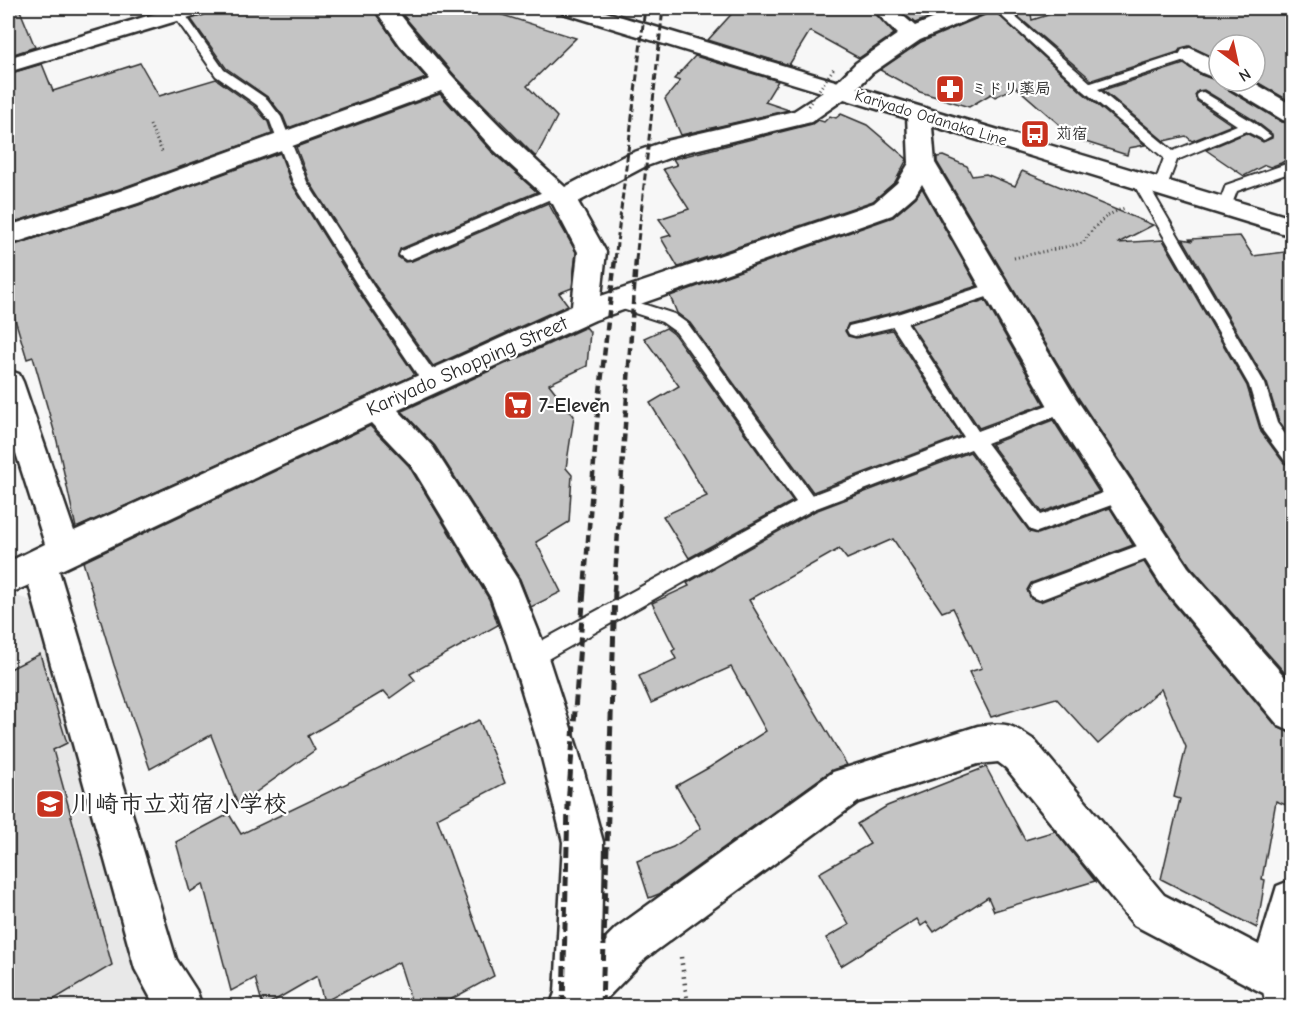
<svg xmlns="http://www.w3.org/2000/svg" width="1300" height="1014" font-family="'Comic Neue','Klee One',sans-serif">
<rect width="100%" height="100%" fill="#f7f7f7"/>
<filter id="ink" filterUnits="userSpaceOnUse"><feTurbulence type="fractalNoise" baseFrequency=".0167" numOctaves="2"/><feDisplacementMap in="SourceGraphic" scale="12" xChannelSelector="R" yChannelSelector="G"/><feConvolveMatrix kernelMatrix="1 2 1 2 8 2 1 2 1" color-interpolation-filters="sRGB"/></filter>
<g filter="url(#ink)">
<!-- built -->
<polygon fill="#e8e8e8" points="16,596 33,601 152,1006 8,1006 8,599"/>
<!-- building -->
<g fill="#c4c4c4" stroke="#2b2b2b" stroke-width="1.5">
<polygon points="8,8 19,8 35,47 8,56"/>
<polygon points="208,8 372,8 398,46 426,78 288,128 283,116 269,98 226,68 191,19 204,15"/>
<polygon points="397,8 480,8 576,38 527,86 557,117 536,157 456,77"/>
<polygon points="737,8 870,8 894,34 859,58 810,31 789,65 708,40"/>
<polygon points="897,8 954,8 915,23"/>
<polygon points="988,8 991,8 1083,93 1145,145 1129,148 1127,155 1076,139 1016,87 995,97 991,94 969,107 920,92 880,70 921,42 985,15"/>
<polygon points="1008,8 1030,8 1032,20 1070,8 1293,8 1293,103 1255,81 1255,45 1219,45 1219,60 1189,46 1181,48 1178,52 1092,80"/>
<polygon points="695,56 778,81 765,102 789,110 681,135 665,99 680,81 674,79"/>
<polygon points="140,63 159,96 216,79 255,107 268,122 272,134 119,189 8,224 8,74 42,64 53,91"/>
<polygon points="1184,64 1201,75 1220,81 1225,88 1282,122 1293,124 1293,156 1281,163 1270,167 1265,165 1244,176 1206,150 1246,133 1263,142 1272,138 1272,134 1254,120 1204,90 1198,91 1195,95 1197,101 1232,125 1192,141 1186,136 1164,141 1103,90"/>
<polygon points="440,94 491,151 537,192 400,249 398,257 405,262 412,261 548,203 576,252 572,288 559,293 568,305 433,366 375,285 309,181 296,147"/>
<polygon points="841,114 867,125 907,159 895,182 873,201 678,267 661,238 671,235 659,219 689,209 663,169 677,165 673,159 812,124 818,120 824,122 830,116 836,118"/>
<polygon points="280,153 291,183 361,295 415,375 76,528 57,441 33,357 27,359 8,296 8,247 139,205"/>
<polygon points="943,156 967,166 972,176 986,174 1015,186 1022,171 1153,225 1118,243 1163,240 1247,386 1261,432 1284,463 1293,466 1293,682 1190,566 1077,396 937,162 937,157"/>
<polygon points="922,188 977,286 896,312 848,324 845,331 848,336 856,338 892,330 961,436 813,492 690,323 677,313 670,296 893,217 916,197"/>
<polygon points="1240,236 1253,256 1293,251 1293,441 1279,422 1267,383 1183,239 1193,241 1190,239"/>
<polygon points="985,300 1044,404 979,428 910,324"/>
<polygon points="586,327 590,332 587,366 549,384 574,416 566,468 572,475 569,522 536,542 561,592 531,607 520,579 435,446 402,411"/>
<polygon points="666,328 674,334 793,501 689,558 663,516 707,496 650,403 679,386 644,338"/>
<polygon points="1053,420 1099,492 1042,512 991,444"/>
<polygon points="370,426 409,466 489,599 498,625 410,674 415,680 390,698 384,691 308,736 315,750 238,805 211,735 150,769 114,665 83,562"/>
<polygon points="970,452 1030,532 1038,534 1110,508 1133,545 1031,583 1027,590 1031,599 1040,602 1144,562 1162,590 1277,727 1293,734 1293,767 1286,805 1276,801 1262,879 1265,880 1257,928 1161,879 1180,799 1174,797 1186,747 1161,689 1098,744 1056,698 991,717 969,672 982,668 953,608 942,612 893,539 847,559 839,549 749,600 847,765 832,770 659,894 649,898 637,861 673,847 701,828 676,786 710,767 766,731 731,667 651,703 639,676 676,659 672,651 675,649 652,603 689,586 687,583 815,511"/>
<polygon points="40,654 67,743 53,750 112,965 43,1006 8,1006 8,670"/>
<polygon points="479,720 505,783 437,818 494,976 439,1006 413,1006 399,962 324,1002 317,976 265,1006 263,1006 255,978 231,991 203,884 190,892 176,842 229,814 241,834"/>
<polygon points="986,767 1025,840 1055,831 1095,881 994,911 988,897 934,932 927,922 921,926 917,919 841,966 826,938 849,925 819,873 870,844 857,824 887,806"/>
</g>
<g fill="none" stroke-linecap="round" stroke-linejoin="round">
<!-- lane casing -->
<g stroke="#2b2b2b" stroke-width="4">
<g id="lane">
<polygon points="993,8 1005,8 1091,83 1186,52 1194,52 1196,55 1194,58 1098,89 1173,151 1237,125 1198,99 1197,96 1198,93 1203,92 1253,122 1271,136 1264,140 1246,131 1177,160 1165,191 1155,191 1153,188 1164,158 1084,91"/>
<polygon points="178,9 182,10 224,70 267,99 281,117 307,182 373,286 437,376 439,381 437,386 431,387 425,386 363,294 293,182 270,121 257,105 216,76 172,13"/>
<polygon points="1292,162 1292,172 1237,191 1230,209 1220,209 1218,206 1226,185"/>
<polygon points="1139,176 1146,181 1265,384 1277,423 1292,444 1292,464 1286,462 1263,431 1249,385 1132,181"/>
<polygon points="555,187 562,192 560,195 411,259 406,260 399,255 401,251"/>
<polygon points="994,283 999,285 1002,289 999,293 907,323 978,431 1064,399 1070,401 1072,406 1070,411 987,443 1041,515 1122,486 1128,489 1131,494 1128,499 1037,532 1031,530 971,449 814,509 537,665 530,668 523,665 520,658 523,651 796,502 676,332 662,322 610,305 607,301 610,297 615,295 674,314 688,324 812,495 964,437 893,327 855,336 849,334 847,330 849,326 897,314"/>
<polygon points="1156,539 1163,541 1165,547 1163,553 1039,600 1032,597 1029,591 1032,585"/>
<polygon points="1272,963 1280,967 1290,1006 1266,1006 1260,975 1264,967"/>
</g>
</g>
<!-- street casing -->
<g stroke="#2b2b2b" stroke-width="5">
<g id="street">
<polygon points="174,8 206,8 203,13 8,72 8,58"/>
<path d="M374 8H395C445 73 504 132 565 187L626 155 666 141 794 111 834 85 856 63 898 34 872 8H894L915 26 959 8H986L984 13 920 40 872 73 850 95 811 122 682 153 644 167 578 202 606 252 601 296 874 203 897 183 909 163 907 115 910 110 919 107 928 110 931 115 935 163 1075 397 1188 567 1292 685V732L1279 726 1164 589 1053 415 922 184 915 195 892 215 595 320 398 410 433 447 518 580 544 645 578 750 603 842 601 943 616 928 833 772 978 726C1007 722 1010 724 1034 740L1164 895 1259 945 1277 886 1292 880V978L1287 990 1272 997 1257 990 1134 925 1006 768 998 762 978 764 858 802 646 958 599 1006H550L555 993 563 842 540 750 508 645 491 598 411 465 371 423 59 571 176 959 196 990 202 1006H155L135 969 29 585 8 594V562L45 544 8 428V370L19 374 23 382 74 531 572 306 578 252 553 204 493 149 441 91 138 203 8 245V226L120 191 430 79 400 45Z"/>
<path d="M1190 48 1219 62V79C1206 76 1186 66 1179 55L1182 50Z"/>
<polygon points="1222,81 1251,81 1292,105 1292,122 1283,120 1226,86"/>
</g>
</g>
<!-- secondary casing -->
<g stroke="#2b2b2b" stroke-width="5">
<polygon id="secondary" points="560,8 592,8 1292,218 1292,236 563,13"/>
</g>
<!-- path-far1 -->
<g stroke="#2b2b2b" stroke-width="3" stroke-dasharray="1 3" stroke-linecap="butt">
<polyline points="150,125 163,154"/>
<path d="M1014 258 1083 243C1094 226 1105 214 1125 208"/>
</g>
<!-- path -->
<polyline stroke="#2b2b2b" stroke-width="4.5" stroke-dasharray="1.5 5" stroke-linecap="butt" points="681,957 688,1006"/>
<!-- lane -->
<use href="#lane" fill="#fff" fill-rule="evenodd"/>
<!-- street -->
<use href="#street" fill="#fff" fill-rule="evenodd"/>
<!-- secondary -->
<use href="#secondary" fill="#fff" fill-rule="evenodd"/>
<!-- rail-far2 -->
<g stroke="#2b2b2b" stroke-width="3" stroke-dasharray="7 3" stroke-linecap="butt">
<polyline points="615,260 645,8"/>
<polyline points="636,260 663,8"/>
</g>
<!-- rail-far1 -->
<g stroke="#2b2b2b" stroke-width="4.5" stroke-dasharray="8 4.5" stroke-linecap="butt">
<polyline points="584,592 598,410 615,259"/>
<polyline points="614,592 636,259"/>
</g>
<!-- rail -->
<g stroke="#2b2b2b" stroke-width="5" stroke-dasharray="10 5" stroke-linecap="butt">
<polyline points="563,1006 568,805 584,590"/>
<polyline points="602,1006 615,590"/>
</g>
<!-- path-bridge -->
<polyline stroke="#2b2b2b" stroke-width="3" stroke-dasharray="1 3" stroke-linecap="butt" points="808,106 834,68"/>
</g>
</g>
<!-- icons -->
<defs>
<g id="pharmacy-square" transform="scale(1.5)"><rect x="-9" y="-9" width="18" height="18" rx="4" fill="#c8321e" stroke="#fff"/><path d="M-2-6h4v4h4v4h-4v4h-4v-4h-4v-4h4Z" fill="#fff"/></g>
<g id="bus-square" transform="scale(1.5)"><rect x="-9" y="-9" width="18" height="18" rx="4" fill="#c8321e" stroke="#fff"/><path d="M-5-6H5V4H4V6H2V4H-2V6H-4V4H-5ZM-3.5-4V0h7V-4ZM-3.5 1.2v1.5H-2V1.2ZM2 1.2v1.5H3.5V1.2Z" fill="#fff"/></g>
<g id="supermarket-square" transform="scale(1.5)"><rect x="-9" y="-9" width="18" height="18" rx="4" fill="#c8321e" stroke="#fff"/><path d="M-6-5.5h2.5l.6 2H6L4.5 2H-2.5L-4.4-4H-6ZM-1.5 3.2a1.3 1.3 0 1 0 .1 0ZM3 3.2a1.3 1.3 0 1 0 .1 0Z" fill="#fff"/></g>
<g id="school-square" transform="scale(1.5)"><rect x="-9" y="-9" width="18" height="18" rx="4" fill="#c8321e" stroke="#fff"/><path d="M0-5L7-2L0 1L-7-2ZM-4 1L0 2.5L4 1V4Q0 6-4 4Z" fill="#fff"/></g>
</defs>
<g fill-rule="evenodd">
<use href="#pharmacy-square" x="950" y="89"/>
<use href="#bus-square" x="1035" y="134"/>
<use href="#supermarket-square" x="518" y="405"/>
<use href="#school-square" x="50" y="804"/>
</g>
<g text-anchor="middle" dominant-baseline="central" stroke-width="4.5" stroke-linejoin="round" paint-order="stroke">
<!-- far-poi labels -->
<g font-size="16" font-weight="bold" fill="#2b2b2b" stroke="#fff" text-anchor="start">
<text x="971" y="89">ミドリ薬局</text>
<text x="1056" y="134">苅宿</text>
</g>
<!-- far-street labels -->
<g font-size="16" fill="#2b2b2b" stroke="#fff">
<text transform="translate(931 118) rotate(17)">Kariyado Odanaka Line</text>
</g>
<!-- street labels -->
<g font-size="20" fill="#2b2b2b" stroke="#fff">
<text transform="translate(467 366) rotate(-24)">Kariyado Shopping Street</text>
</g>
<!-- poi labels -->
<g font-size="20" font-weight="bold" fill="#2b2b2b" stroke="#fff" text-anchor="start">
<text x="539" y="405">7-Eleven</text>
</g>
<!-- near-poi labels -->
<g font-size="24" font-weight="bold" fill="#2b2b2b" stroke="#fff" text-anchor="start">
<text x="71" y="804">川崎市立苅宿小学校</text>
</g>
</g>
<!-- margin -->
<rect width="1300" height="1014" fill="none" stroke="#fff" stroke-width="30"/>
<rect x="15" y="15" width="1270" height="984" fill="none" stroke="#2b2b2b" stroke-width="2" filter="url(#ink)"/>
<!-- north arrow -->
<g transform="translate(1237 63) rotate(147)"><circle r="28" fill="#ffffff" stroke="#aaaaaa" stroke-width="1.5"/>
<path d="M0-4.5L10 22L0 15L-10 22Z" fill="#c8321e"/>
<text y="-9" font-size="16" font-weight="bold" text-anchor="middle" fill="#2b2b2b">N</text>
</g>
</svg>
